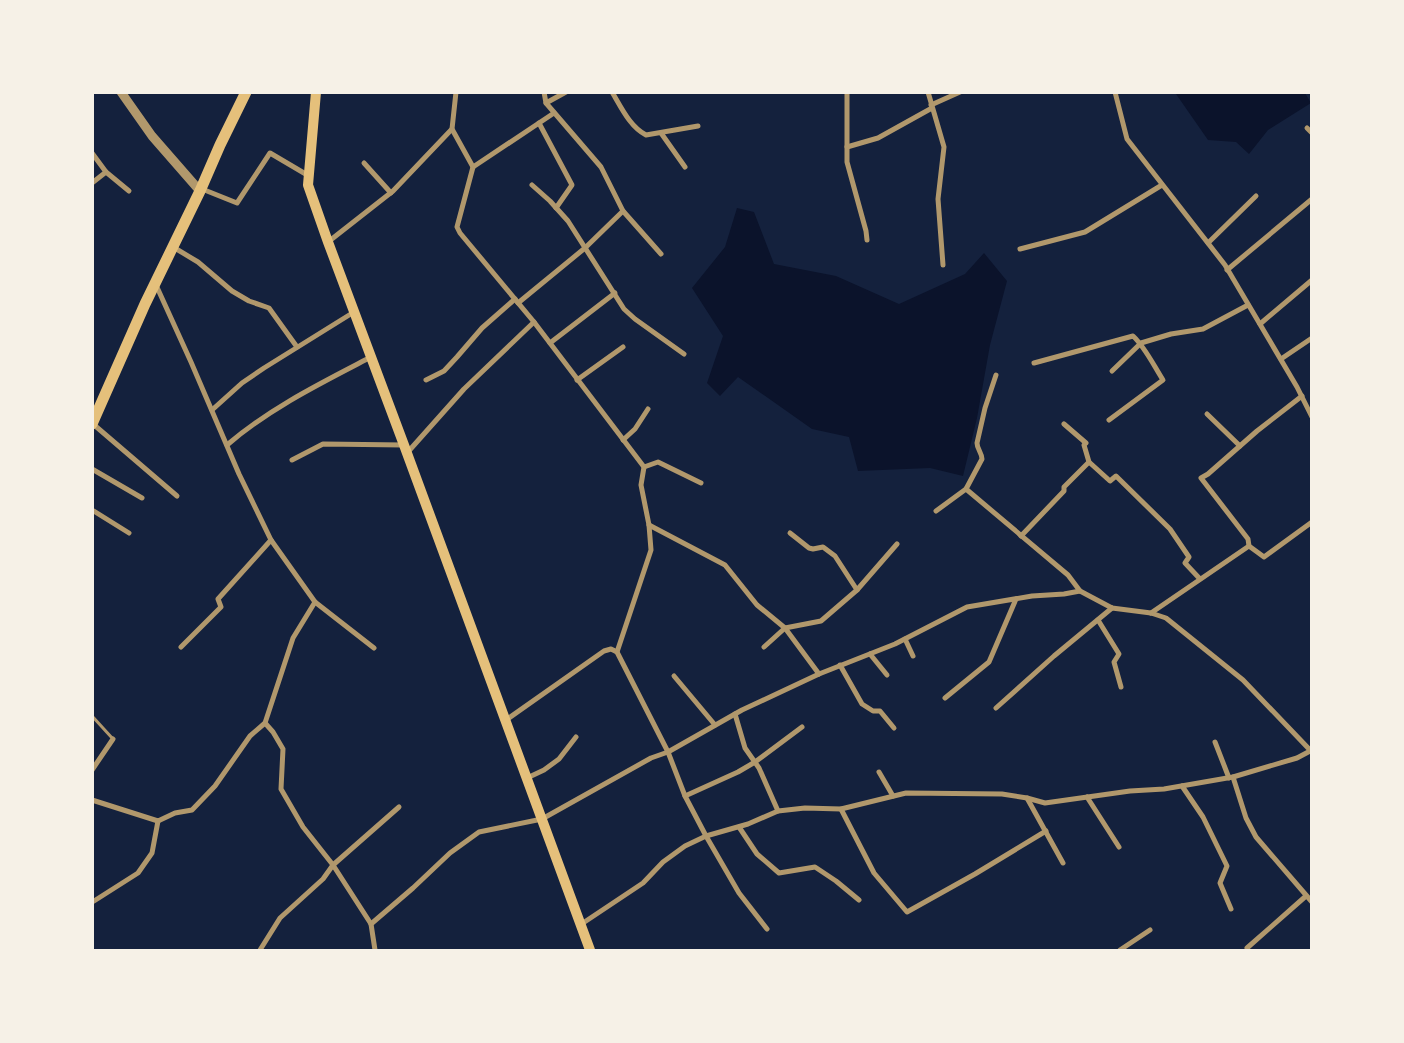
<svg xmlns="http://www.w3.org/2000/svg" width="1404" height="1043" font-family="'Nunito Sans',sans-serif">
<rect width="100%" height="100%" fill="#14213d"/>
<!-- water -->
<g fill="#0b132b">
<polygon points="1177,93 1305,93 1311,103 1268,130 1249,154 1236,142 1208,140 1176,94"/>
<polygon points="737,208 754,212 774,264 836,276 899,304 965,274 984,253 1007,281 990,345 977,418 963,476 930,468 858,471 849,437 812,429 738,377 720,396 707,383 723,336 692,288 725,247"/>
</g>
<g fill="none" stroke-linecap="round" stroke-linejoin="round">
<!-- service -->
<polyline stroke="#b1986c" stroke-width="3" points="92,716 113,739"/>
<!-- minor -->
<g stroke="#b1986c" stroke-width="5">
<polyline points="456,92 452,129 473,167 457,227 460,233 534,322 644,467 641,485 649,525 651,550 617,652"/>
<polyline points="544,92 546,103 601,167 623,211 661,254"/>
<path d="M612 92C621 107 630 127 646 135L698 126"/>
<polyline points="847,92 847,162 866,231 867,240"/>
<polyline points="928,92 944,147 938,199 943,265"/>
<polyline points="1115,92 1127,139 1225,265 1297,387 1312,417"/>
<polyline points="546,103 566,92"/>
<polyline points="931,105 960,92"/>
<polyline points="539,123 572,185 556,208"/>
<polyline points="1307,128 1312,133"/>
<polyline points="661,133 685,167"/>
<polyline points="847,147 878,138 932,108"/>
<polyline points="92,153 106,172 129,191"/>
<polyline points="364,163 391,193"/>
<polyline points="473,167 554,113"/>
<polyline points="92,183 106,172"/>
<polyline points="532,185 550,201 568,221 624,309 635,319 684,354"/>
<polyline points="202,189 237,203 270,153 309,176"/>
<polyline points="328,242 393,191 452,129"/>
<polyline points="1208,243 1256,196"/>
<polyline points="173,247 198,262 232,291 249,301 269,308 297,347"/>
<polyline points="1020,249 1085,232 1162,185"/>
<polyline points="1227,270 1312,199"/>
<polyline points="156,285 191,362 239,474 271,540 315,602 374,648"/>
<polyline points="518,303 585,248 623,211"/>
<polyline points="1260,324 1312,280"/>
<polyline points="550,343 615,293"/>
<polyline points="1281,359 1312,338"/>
<path d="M1034 363 1133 336C1145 347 1154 366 1163 380L1109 420"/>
<polyline points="1112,371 1141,343 1171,334 1203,329 1248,305"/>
<polyline points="426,380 444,371 457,357 482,328 515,299"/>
<polyline points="577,380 623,347"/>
<polyline points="1302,396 1257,431 1208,474 1201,478 1248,539 1249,546 1264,557 1312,522"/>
<polyline points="212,410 242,383 264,368 354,312"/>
<polyline points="1207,414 1240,446"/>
<polyline points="93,424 177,496"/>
<polyline points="1064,424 1086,443 1084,445 1089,462 1110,481 1116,476 1170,529 1189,557 1185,563 1200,579"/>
<polyline points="623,440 635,429 648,409"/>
<path d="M227 445C270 408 321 383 371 357"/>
<polyline points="407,453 464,389 534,322"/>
<polyline points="292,460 323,444 404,445"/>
<polyline points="644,467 658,462 701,483"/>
<polyline points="92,469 142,498"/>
<polyline points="966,489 1068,575 1080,591"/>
<polyline points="92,510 129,533"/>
<path d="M936 511 966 489 982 459C982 453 977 449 977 443L985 408 996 375"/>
<polyline points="649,525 725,565 757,605 785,628 819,674"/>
<polyline points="790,533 809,548 813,549 823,547 835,556 857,590"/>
<polyline points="1021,536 1064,491 1064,487 1089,462"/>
<polyline points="1151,613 1249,546"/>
<polyline points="1098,620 1119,654 1114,662 1121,687"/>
<polyline points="905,639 913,656"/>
<polyline points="181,647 221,607 218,599 271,540"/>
<polyline points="764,647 785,628 821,621 857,590 897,544"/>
<polyline points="870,654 887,675"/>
<polyline points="840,665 862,704 873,711 880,711 894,728"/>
<polyline points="674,676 715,725"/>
<polyline points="945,698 989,662 1016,599"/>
<polyline points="996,708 1054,656 1112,608"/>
<polyline points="735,714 745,748 759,768 778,811"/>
<polyline points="506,720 604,651 611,649 617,652 668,752 685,796 706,836 739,893 767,929"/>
<polyline points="265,723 273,732 283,749 281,789 303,827 333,865 371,924 375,950"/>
<polyline points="1215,742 1229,778"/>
<polyline points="92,770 113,739"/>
<polyline points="879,772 893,796"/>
<polyline points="1233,777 1246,818 1256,837 1312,902"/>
<polyline points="527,778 544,770 559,759 576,737"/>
<polyline points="1182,786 1203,817 1227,866 1220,883 1231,909"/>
<polyline points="685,796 738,772 755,762 802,727"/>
<polyline points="1087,797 1119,847"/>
<polyline points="1027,798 1063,863"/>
<polyline points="92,800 158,821 175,813 192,810 215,786 250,736 265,723 293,638 315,602"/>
<polyline points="841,809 874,873 907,912 975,874 1046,831"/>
<polyline points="739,827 757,854 779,873 815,867 836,881 859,900"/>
<polyline points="94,901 138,873 152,853 158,821"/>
<polyline points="371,924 413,888 450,853 479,832 542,819 651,758 668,752 742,710 819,674 895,644 967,607 1032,596 1064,594 1080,591 1112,608 1151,613 1166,618 1243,680 1310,750"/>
<polyline points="580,925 643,883 663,862 685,846 706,836 748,824 778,811 805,808 841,809 906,793 1002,794 1027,798 1045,803 1130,791 1164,789 1233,777 1297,758 1312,750"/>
<polyline points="1247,948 1306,896"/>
<polyline points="260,950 280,918 323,879 333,865 399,807"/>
<polyline points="1120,950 1150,930"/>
</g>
<!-- tertiary -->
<polyline stroke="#b1986c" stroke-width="9" points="121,92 152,136 200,191"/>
<!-- secondary -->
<polyline stroke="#e5c07b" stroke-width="10" points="316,92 308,185 328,242 404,445 590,950"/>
<!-- primary -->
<polyline stroke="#e5c07b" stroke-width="11" points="92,424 145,304 200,191 220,145 246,92"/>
</g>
<!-- border -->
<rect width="1404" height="1043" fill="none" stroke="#f6f1e7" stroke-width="188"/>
</svg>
